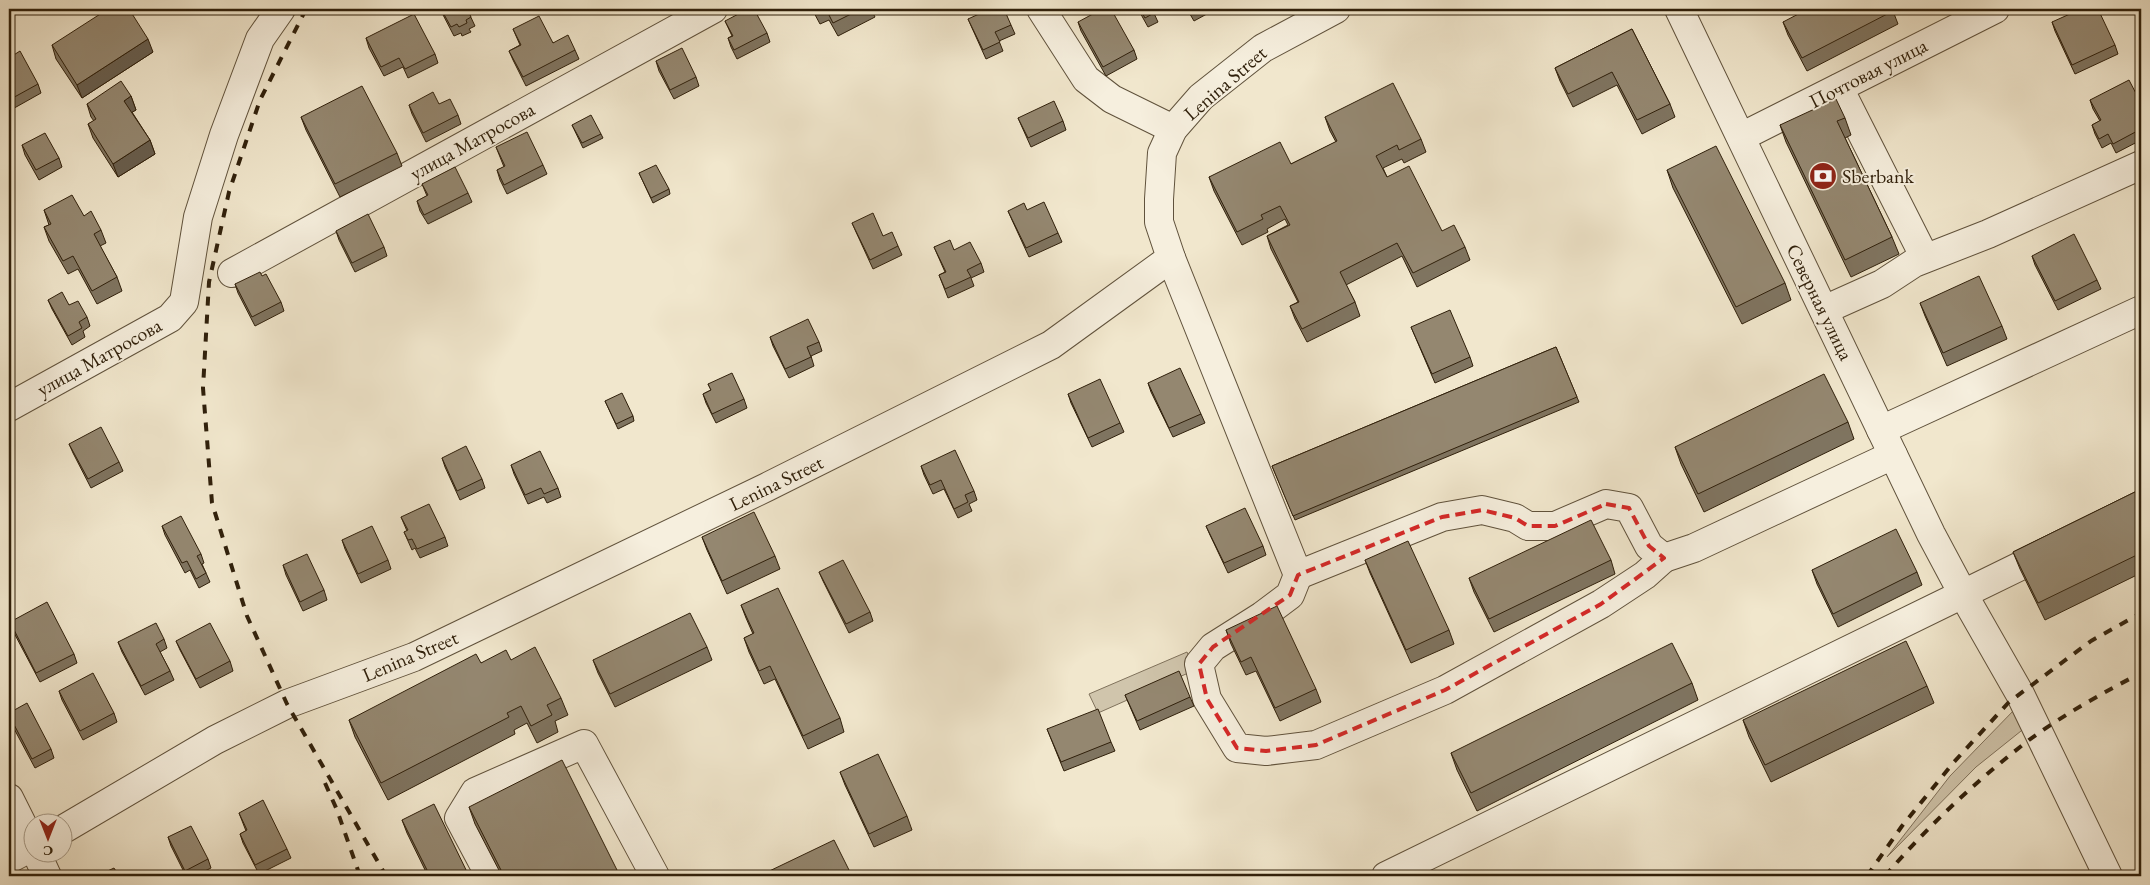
<svg xmlns="http://www.w3.org/2000/svg" width="2150" height="885" font-family="'EB Garamond',serif">
<rect width="100%" height="100%" fill="#f1e7cd"/>
<filter id="stains"><feTurbulence type="fractalNoise" baseFrequency=".004" numOctaves="4"/><feColorMatrix values="0 0 0 0 .2 0 0 0 0 .09 0 0 0 0 .02 0 0 0 .5 -.17"/></filter>
<radialGradient id="worn" r=".72"><stop offset=".6" stop-color="#630" stop-opacity="0"/><stop offset="1" stop-color="#630" stop-opacity=".3"/></radialGradient>
<!-- green -->
<g fill="#d0c5ac" stroke="#80725c">
<polygon points="1187,652 1195,670 1098,713 1089,694"/>
<polygon points="2015,709 2026,727 1976,767 1887,857 1950,776"/>
</g>
<g fill="none" stroke-linecap="round" stroke-linejoin="round">
<!-- minor casing -->
<g stroke="#60523c" stroke-width="30">
<g id="minor">
<polyline points="1041,9 1086,79 1112,99 1173,129"/>
<polyline points="1839,88 1925,258"/>
<polyline points="1741,137 1995,9"/>
<polyline points="1171,258 1298,575 1442,517 1482,510 1515,518 1528,526 1555,526 1606,504 1629,508 1649,546 1664,558 1694,548 1893,455"/>
<polyline points="232,273 713,9"/>
<polyline points="1824,310 1882,284 1914,263 1988,234 2141,165"/>
<polyline points="9,407 170,318 184,302 198,217 224,135 260,39 281,9"/>
<polyline points="1881,430 2141,310"/>
<polyline points="2051,551 1963,594 2020,694 2108,876"/>
<polyline points="1298,575 1290,595 1262,616 1213,647 1199,664 1207,699 1237,748 1266,751 1316,745 1445,690 1601,604 1645,575 1664,558"/>
<polyline points="9,798 32,844"/>
<polyline points="62,830 215,740 287,704 414,657 767,487 1051,345 1171,258 1159,222 1159,199 1162,153 1173,129 1201,97 1263,48 1336,9"/>
<polyline points="36,852 47,876"/>
<polyline points="9,859 32,847"/>
<polyline points="490,876 459,818 475,792 584,744 655,876"/>
<polyline points="1386,876 1963,594 1931,534 1679,9"/>
</g>
</g>
<!-- minor -->
<use href="#minor" stroke="#f6efde" stroke-width="28"/>
<!-- rail -->
<g stroke="#30200b" stroke-width="4" stroke-dasharray="9 9" stroke-linecap="butt">
<polyline points="306,9 260,100 229,192 209,282 203,388 212,503 247,616 287,704 386,876"/>
<polyline points="325,783 337,810 360,876"/>
<polyline points="1867,876 1902,826 1954,762 2009,702 2091,641 2141,613"/>
<path d="M1885 876C1928 826 1977 780 2029 740 2063 715 2104 692 2141 673"/>
</g>
</g>
<!-- wall -->
<g fill="#7f7460" stroke="#30200b">
<polygon points="440,9 467,9 475,26 469,29 471,32 462,36 461,33 454,36"/>
<polygon points="812,9 871,9 875,17 838,36 829,20 820,24"/>
<polygon points="1138,9 1152,9 1158,22 1148,27"/>
<polygon points="1187,9 1216,9 1194,21"/>
<polygon points="1924,9 1931,9 1926,11"/>
<polygon points="1893,11 1898,24 1807,71 1788,35 1783,22"/>
<polygon points="968,19 1011,25 1015,34 999,41 1003,51 986,59 972,28"/>
<polygon points="725,21 767,33 770,42 737,59 731,47 728,38 732,36"/>
<polygon points="1078,22 1134,50 1137,59 1106,76 1081,31"/>
<polygon points="2052,22 2115,45 2118,54 2075,74 2055,31"/>
<polygon points="513,29 575,50 579,59 526,86 513,60 509,51 520,45"/>
<polygon points="1632,29 1670,104 1675,117 1642,134 1617,85 1573,107 1560,81 1555,68"/>
<polygon points="366,38 435,54 438,63 408,78 403,67 384,76 369,48"/>
<polygon points="52,45 153,52 82,98 56,59"/>
<polygon points="9,58 38,84 41,93 9,111"/>
<polygon points="656,61 696,77 699,86 674,99 659,71"/>
<polygon points="131,96 136,110 132,112 150,140 155,154 118,177 93,138 88,124 94,121 91,117 87,104"/>
<polygon points="2090,100 2141,103 2141,140 2116,153 2111,143 2102,148 2095,134 2092,125 2100,121 2093,109"/>
<polygon points="439,104 458,115 461,124 426,142 412,114 409,105"/>
<polygon points="301,117 397,153 402,166 340,197 306,130"/>
<polygon points="1325,117 1421,139 1426,152 1404,163 1402,159 1383,168 1387,177 1442,231 1465,247 1470,260 1417,287 1402,256 1346,285 1355,302 1360,316 1307,342 1295,319 1290,306 1298,302 1271,249 1267,236 1288,225 1285,219 1267,229 1268,232 1242,245 1214,191 1209,177 1291,164 1336,142 1330,131"/>
<polygon points="1018,118 1063,121 1066,130 1031,147 1022,127"/>
<polygon points="1845,118 1851,135 1845,138 1892,237 1899,254 1851,277 1786,142 1780,125"/>
<polygon points="572,125 601,134 603,138 583,148"/>
<polygon points="22,145 59,158 62,167 39,180 25,155"/>
<polygon points="496,147 543,165 547,174 507,194 500,180 497,170 504,167"/>
<polygon points="1667,170 1785,283 1791,300 1742,324 1673,188"/>
<polygon points="639,173 669,189 670,194 653,203"/>
<polygon points="422,184 468,193 472,202 428,224 420,211 417,201 427,196"/>
<polygon points="44,210 84,216 101,230 106,243 100,246 117,277 122,291 97,304 78,269 68,274 49,241 44,227 49,225"/>
<polygon points="1008,211 1058,233 1062,242 1029,257 1012,220"/>
<polygon points="852,223 883,236 898,246 902,255 873,269 856,232"/>
<polygon points="336,231 384,247 387,256 355,272 339,240"/>
<polygon points="934,247 954,250 981,263 984,272 971,278 974,286 948,298 939,275 945,272"/>
<polygon points="2032,256 2097,280 2101,289 2058,310 2035,265"/>
<polygon points="235,284 281,302 284,311 255,326 238,293"/>
<polygon points="48,300 69,305 87,317 90,326 83,331 85,337 72,345 52,309"/>
<polygon points="1920,303 2002,326 2007,339 1947,366 1925,316"/>
<polygon points="1411,327 1470,357 1473,366 1435,383"/>
<polygon points="770,337 819,342 822,351 811,356 814,366 789,378 773,346"/>
<polygon points="1556,347 1579,402 1295,520 1272,466"/>
<polygon points="1148,383 1201,414 1205,423 1173,437 1151,392"/>
<polygon points="708,384 744,399 747,408 716,423 706,403 703,394 711,390"/>
<polygon points="1068,394 1120,423 1124,432 1092,447 1071,403"/>
<polygon points="605,401 633,416 634,421 618,429"/>
<polygon points="1848,422 1854,439 1704,512 1681,464 1675,447"/>
<polygon points="69,444 119,462 123,471 91,488 73,453"/>
<polygon points="442,458 482,479 485,488 460,500 445,467"/>
<polygon points="511,465 558,488 561,497 547,503 544,497 528,504 514,474"/>
<polygon points="921,466 974,491 977,500 969,504 972,511 958,518 944,489 933,494 924,475"/>
<polygon points="2141,489 2141,573 2045,620 2020,569 2013,552"/>
<polygon points="401,517 445,537 448,546 420,558 415,548 412,550 404,532 407,531"/>
<polygon points="162,526 201,554 204,563 202,564 210,582 199,588 190,570 185,573 165,535"/>
<polygon points="1206,526 1263,546 1266,555 1228,573 1210,535"/>
<polygon points="702,537 775,556 780,569 727,594 707,550"/>
<polygon points="342,540 388,560 391,569 361,583 345,549"/>
<polygon points="1365,560 1449,630 1454,644 1411,663 1370,573"/>
<polygon points="1611,560 1615,574 1494,632 1474,592 1469,578"/>
<polygon points="283,565 324,590 327,600 303,611 286,575"/>
<polygon points="1812,570 1917,572 1922,585 1838,627 1817,584"/>
<polygon points="819,572 870,612 873,621 849,633 823,581"/>
<polygon points="741,605 840,718 844,732 808,749 775,679 764,684 749,652 744,638 753,634 746,618"/>
<polygon points="10,622 74,654 77,663 40,682 13,631"/>
<polygon points="1226,630 1316,689 1321,702 1280,721 1256,671 1246,675 1231,644"/>
<polygon points="164,639 167,648 160,652 170,671 174,680 145,695 122,652 118,642"/>
<polygon points="176,641 230,661 233,671 200,688 180,650"/>
<polygon points="707,647 712,660 615,707 598,673 593,660"/>
<polygon points="511,660 561,698 568,715 555,721 558,732 537,743 527,723 514,730 515,734 388,800 355,737 349,720 481,663"/>
<polygon points="1692,683 1698,700 1477,811 1457,770 1451,753"/>
<polygon points="1927,686 1934,703 1771,782 1749,737 1743,720"/>
<polygon points="59,691 114,713 117,722 83,740 62,700"/>
<polygon points="1125,695 1190,697 1194,706 1140,730"/>
<polygon points="9,715 51,749 54,758 35,768 11,723"/>
<polygon points="1047,729 1111,742 1115,751 1064,771"/>
<polygon points="840,772 907,816 912,830 874,847 845,785"/>
<polygon points="469,807 620,876 502,876 475,824"/>
<polygon points="239,813 287,849 291,858 259,874 243,843 240,834 246,831"/>
<polygon points="402,820 469,876 428,876 407,833"/>
<polygon points="168,837 208,859 211,868 195,876 186,876 171,846"/>
</g>
<!-- shaded-wall -->
<g fill="#685e4e" stroke="#30200b">
<polygon points="148,39 153,52 82,98 77,85"/>
<polygon points="131,96 136,110 129,114 124,101"/>
<polygon points="150,140 155,154 118,177 113,164"/>
</g>
<!-- building -->
<g fill="#948770" stroke="#30200b">
<polygon points="108,9 129,9 148,39 77,85 52,45"/>
<polygon points="441,9 467,9 471,17 466,20 467,23 459,27 457,24 451,27"/>
<polygon points="748,9 754,9 767,33 734,50 728,38 733,36 725,21"/>
<polygon points="826,9 861,9 833,23"/>
<polygon points="990,9 1004,9 1011,25 995,32 1000,42 983,50 968,19"/>
<polygon points="1102,9 1111,9 1134,50 1103,67 1078,22"/>
<polygon points="1140,9 1152,9 1154,13 1145,18"/>
<polygon points="1188,9 1196,9 1190,12"/>
<polygon points="1808,9 1892,9 1893,11 1802,58 1783,22"/>
<polygon points="2081,9 2098,9 2115,45 2072,65 2052,22"/>
<polygon points="414,14 435,54 405,69 399,58 381,67 366,38"/>
<polygon points="539,16 553,43 568,35 575,50 523,77 509,51 521,45 513,29"/>
<polygon points="1632,29 1670,104 1637,120 1612,72 1568,94 1555,68"/>
<polygon points="682,48 696,77 670,90 656,61"/>
<polygon points="20,51 38,84 9,100 9,58"/>
<polygon points="2129,80 2141,103 2141,129 2113,144 2108,134 2099,139 2092,125 2101,120 2090,100"/>
<polygon points="121,81 131,96 124,101 150,140 113,164 88,124 96,119 87,104"/>
<polygon points="1393,83 1421,139 1399,150 1397,145 1376,156 1387,177 1409,166 1442,231 1454,225 1465,247 1413,273 1397,243 1340,272 1355,302 1302,329 1290,306 1299,302 1267,236 1290,225 1280,206 1261,215 1263,219 1237,232 1209,177 1280,142 1291,164 1337,141 1325,117"/>
<polygon points="362,86 397,153 335,184 301,117"/>
<polygon points="433,92 439,104 450,99 458,115 423,133 409,105"/>
<polygon points="1836,99 1845,118 1837,121 1892,237 1845,260 1780,125"/>
<polygon points="1054,101 1063,121 1028,138 1018,118"/>
<polygon points="591,115 601,134 582,143 572,125"/>
<polygon points="527,132 543,165 504,185 497,170 505,166 496,147"/>
<polygon points="45,133 59,158 36,170 22,145"/>
<polygon points="1716,146 1785,283 1736,307 1667,170"/>
<polygon points="656,165 669,189 651,198 639,173"/>
<polygon points="455,167 468,193 424,215 417,201 428,195 422,184"/>
<polygon points="72,195 84,216 91,211 101,230 94,234 117,277 92,291 73,256 63,261 44,227 51,224 44,210"/>
<polygon points="2141,196 2141,205 2138,198"/>
<polygon points="1044,202 1058,233 1026,248 1008,211 1024,203 1027,210"/>
<polygon points="873,213 883,236 892,232 898,246 870,260 852,223"/>
<polygon points="368,214 384,247 352,263 336,231"/>
<polygon points="2074,234 2097,280 2055,301 2032,256"/>
<polygon points="950,240 954,250 970,242 981,263 967,270 971,277 945,289 939,275 946,272 934,247"/>
<polygon points="260,272 262,276 266,274 281,302 252,317 235,284"/>
<polygon points="1979,276 2002,326 1943,353 1920,303"/>
<polygon points="62,292 69,305 78,301 87,317 79,322 82,328 68,336 48,300"/>
<polygon points="1450,310 1470,357 1432,374 1411,327"/>
<polygon points="808,319 819,342 807,347 811,357 785,369 770,337"/>
<polygon points="1556,347 1577,397 1293,516 1272,466"/>
<polygon points="1180,368 1201,414 1169,428 1148,383"/>
<polygon points="732,373 744,399 712,414 703,394 711,390 708,384"/>
<polygon points="1824,374 1848,422 1698,494 1675,447"/>
<polygon points="1100,379 1120,423 1088,438 1068,394"/>
<polygon points="622,393 633,416 616,424 605,401"/>
<polygon points="101,427 119,462 88,479 69,444"/>
<polygon points="466,446 482,479 457,491 442,458"/>
<polygon points="955,450 974,491 965,495 968,502 954,509 941,480 930,485 921,466"/>
<polygon points="540,451 558,488 544,494 541,488 525,495 511,465"/>
<polygon points="2141,489 2141,553 2038,603 2013,552"/>
<polygon points="429,504 445,537 417,549 412,539 408,540 404,532 408,530 401,517"/>
<polygon points="1245,508 1263,546 1224,563 1206,526"/>
<polygon points="754,512 775,556 722,581 702,537"/>
<polygon points="181,516 201,554 197,556 206,573 196,579 187,561 182,563 162,526"/>
<polygon points="1591,520 1611,560 1489,619 1469,578"/>
<polygon points="372,526 388,560 358,574 342,540"/>
<polygon points="1896,529 1917,572 1833,614 1812,570"/>
<polygon points="1408,541 1449,630 1406,650 1365,560"/>
<polygon points="307,554 324,590 300,602 283,565"/>
<polygon points="843,560 870,612 846,624 819,572"/>
<polygon points="778,588 840,718 803,736 770,666 759,671 744,638 754,633 741,605"/>
<polygon points="47,602 74,654 36,673 10,622"/>
<polygon points="1277,606 1316,689 1275,708 1251,657 1241,662 1226,630"/>
<polygon points="690,613 707,647 610,694 593,660"/>
<polygon points="156,623 164,639 156,644 170,671 141,686 118,642"/>
<polygon points="210,623 230,661 196,679 176,641"/>
<polygon points="1906,641 1927,686 1765,765 1743,720"/>
<polygon points="1672,643 1692,683 1471,793 1451,753"/>
<polygon points="535,647 561,698 547,705 552,715 531,726 521,706 507,713 509,717 381,783 349,720 476,654 481,663 506,650 511,660"/>
<polygon points="1179,671 1190,697 1137,721 1125,695"/>
<polygon points="93,673 114,713 80,731 59,691"/>
<polygon points="27,703 51,749 32,759 9,715 9,713"/>
<polygon points="1098,709 1111,742 1061,762 1047,729"/>
<polygon points="878,754 907,816 869,834 840,772"/>
<polygon points="562,760 620,876 504,876 469,807"/>
<polygon points="263,800 287,849 255,865 240,834 247,830 239,813"/>
<polygon points="434,804 469,876 430,876 402,820"/>
<polygon points="191,826 208,859 185,871 168,837"/>
<polygon points="2141,835 2141,844 2138,837"/>
<polygon points="834,840 852,876 759,876"/>
<polygon points="114,868 119,876 97,876"/>
</g>
<!-- marked area -->
<path fill="none" stroke="#d62828" stroke-width="4" stroke-dasharray="10 6" stroke-linejoin="round" d="M1606 504 1629 508 1649 546 1664 558 1601 604 1445 690 1316 745 1266 751 1237 748 1207 699 1199 664 1213 647 1290 595 1298 575 1442 517 1482 510 1515 518 1528 526H1555Z"/>
<!-- icons -->
<defs>
<g id="bank-disc" transform="scale(1.4375)"><circle r="9.5" fill="#8f2418" stroke="#f6efde"/><path d="M-6-4H6V4H-6ZM0-2.3a2.3 2.3 0 1 0 0 4.6a2.3 2.3 0 1 0 0-4.6Z" fill="#fff"/></g>
</defs>
<g fill-rule="evenodd">
<use href="#bank-disc" x="1823" y="176"/>
</g>
<g text-anchor="middle" dominant-baseline="central" stroke-width="4" stroke-linejoin="round" paint-order="stroke">
<!-- street labels -->
<g font-size="20" fill="#30200b" stroke="#f6efde">
<text transform="translate(1868 73) rotate(-27)">Почтовая улица</text>
<text transform="translate(1225 83) rotate(-41)">Lenina Street</text>
<text transform="translate(472 141) rotate(-29)">улица Матросова</text>
<text transform="translate(1820 302) rotate(64)">Северная улица</text>
<text transform="translate(99 357) rotate(-29)">улица Матросова</text>
<text transform="translate(776 483) rotate(-26)">Lenina Street</text>
<text transform="translate(410 656) rotate(-23)">Lenina Street</text>
</g>
<!-- poi labels -->
<g font-size="20" fill="#30200b" stroke="#f6efde" text-anchor="start">
<text x="1842" y="176">Sberbank</text>
</g>
</g>
<!-- margin -->
<rect width="2150" height="885" fill="none" stroke="#f1e7cd" stroke-width="30"/>
<rect x="10" y="10" width="2130" height="865" fill="none" stroke="#30200b" stroke-width="2.5"/>
<rect x="15" y="15" width="2120" height="855" fill="none" stroke="#30200b"/>
<!-- north arrow -->
<g transform="translate(48 838) rotate(180)"><circle r="24" fill="#f6efde" stroke="#a79c8a"/>
<path d="M0-4L9 19L0 12L-9 19Z" fill="#8f2418"/>
<text y="-8" font-size="14" font-weight="bold" text-anchor="middle" fill="#30200b">С</text>
</g>
<rect width="100%" height="100%" filter="url(#stains)"/>
<rect width="100%" height="100%" fill="url(#worn)"/>
</svg>
